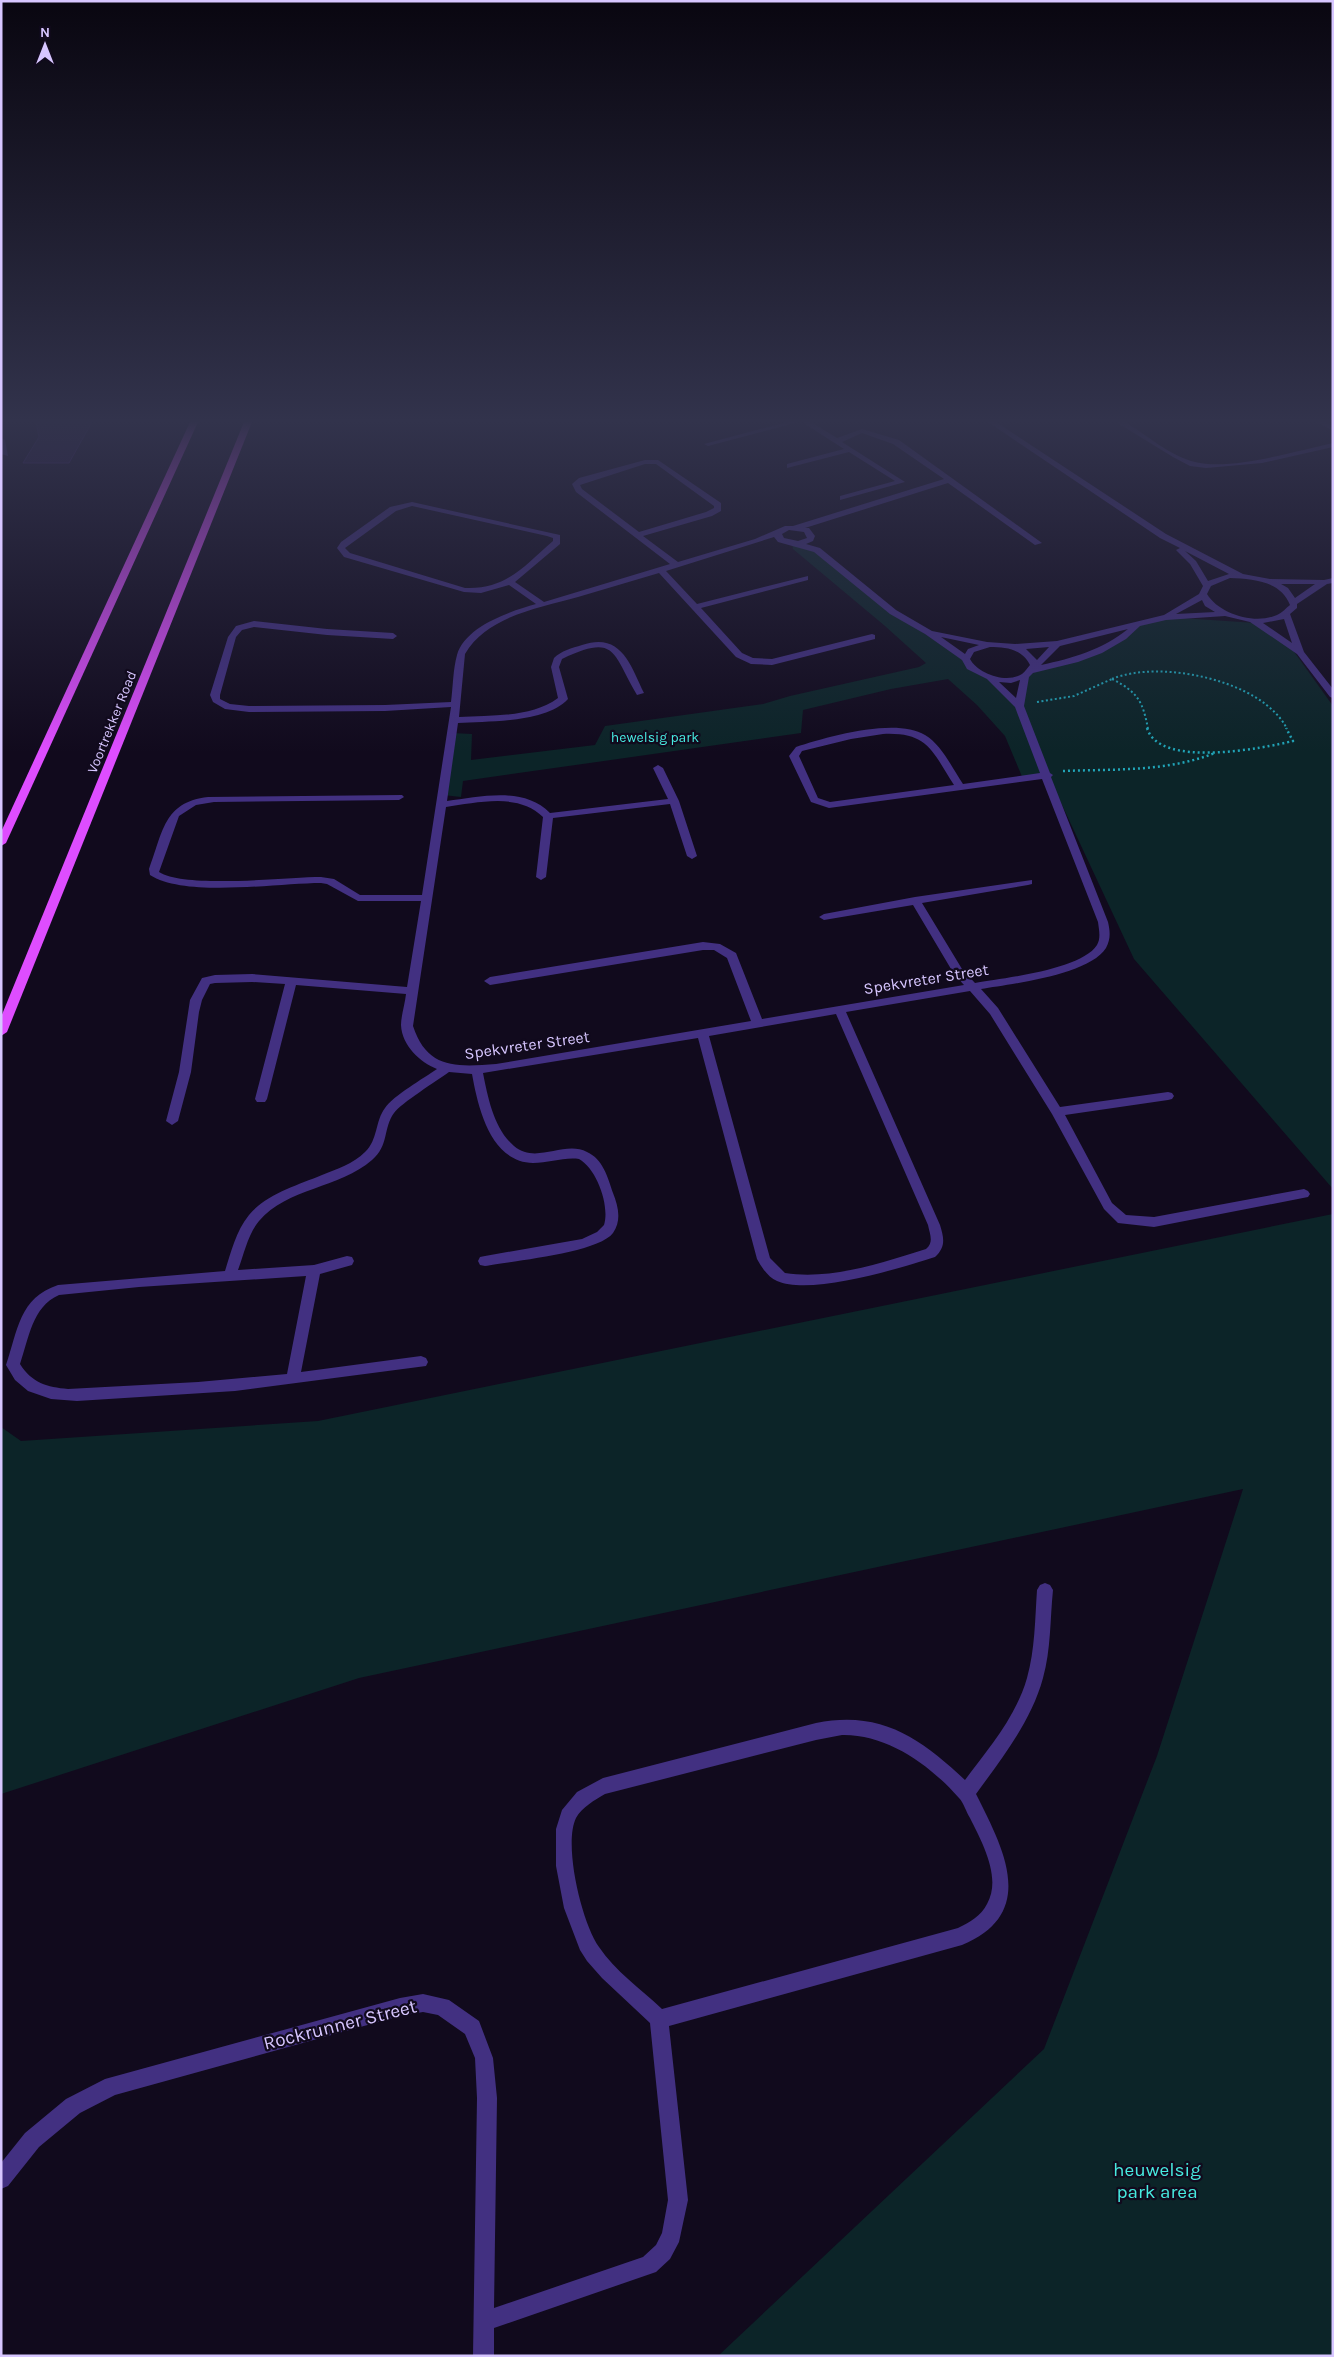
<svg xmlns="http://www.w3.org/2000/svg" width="1334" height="2357" font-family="Karla,sans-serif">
<rect width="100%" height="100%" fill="#110a1d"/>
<!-- green -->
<g fill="#0c2428">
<polygon points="792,544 817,550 893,612 991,679 1019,706 1025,676 1047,667 1084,659 1140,624 1166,617 1256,623 1290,646 1333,706 1333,1189 1134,959 1048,775 1023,779 1005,736 977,705 948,679 891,689 803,710 801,733 463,781 461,797 443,795 452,733 472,734 471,760 595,745 605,726 763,704 790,696 919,667 926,663 885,626 793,549"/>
<polygon points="1333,1214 1333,2356 718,2356 1044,2049 1157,1756 1243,1489 359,1678 1,1794 1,1427 21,1441 318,1421"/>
</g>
<!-- building -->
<polygon fill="#251440" stroke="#40236f" points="36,422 92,422 69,463 23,463 39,437"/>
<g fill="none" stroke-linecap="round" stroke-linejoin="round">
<!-- path-far1 -->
<g stroke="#21a5b8" stroke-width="2" stroke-dasharray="2 2.5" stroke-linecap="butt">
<path d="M1112 679C1138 692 1143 702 1148 729"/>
<path d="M1112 679C1159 659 1263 680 1287 729"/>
<polyline points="1037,702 1074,696 1112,679"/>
</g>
<!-- path -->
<g stroke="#21a5b8" stroke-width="2.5" stroke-dasharray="2 3" stroke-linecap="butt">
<path d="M1147 728C1159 769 1264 748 1293 741L1286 728"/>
<path d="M1063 771C1114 769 1167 772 1215 753"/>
</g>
<!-- minor -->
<g fill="#423081" fill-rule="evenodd">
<polygon points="787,422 799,422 708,446 704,444"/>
<path d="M802 422H811L837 438 862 429 899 440 1042 543 1035 545 948 483 805 528H809L815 536 813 541 806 544 820 548 896 610 932 631 987 642 1015 644 1057 641 1164 615 1199 594 1203 586 1190 564 1176 550 1180 548 1160 538 988 422H996L1166 534 1243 574 1270 579 1324 580 1333 578V583L1327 584 1297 604V608L1290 614 1304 652 1333 689V698L1330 697 1297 654 1250 622 1225 616 1166 620 1140 626 1126 639 1102 653 1078 662 1033 673 1029 677 1024 706 1050 773 1053 775 1051 777 1108 922C1110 931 1111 939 1106 948 1089 975 1011 984 981 989L998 1008 1060 1107 1168 1092 1172 1093 1174 1096 1172 1099 1168 1100 1065 1115 1112 1203 1126 1215 1154 1217 1304 1189 1308 1191 1310 1194 1308 1197 1154 1227 1118 1223 1104 1209 1052 1114 990 1014 970 991 846 1012 940 1225C944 1238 946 1247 935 1257 900 1268 811 1296 777 1281 768 1277 762 1268 757 1259L698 1038 483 1073C488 1098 494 1129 514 1146 536 1165 564 1140 587 1152 603 1159 608 1178 613 1193 618 1206 622 1220 613 1233 598 1253 512 1261 485 1266L480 1265 478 1261 480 1257 485 1256 582 1239 597 1232 604 1225C610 1206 597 1169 579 1159 564 1157 549 1163 533 1163 490 1162 478 1107 472 1074L449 1072C438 1080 400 1104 394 1113 383 1128 389 1146 372 1160 340 1188 287 1188 259 1221 248 1234 244 1254 238 1270L314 1265 347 1256 352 1257 354 1261 352 1265 320 1274 301 1372 421 1356 426 1358 428 1362 426 1366 235 1391 77 1401 51 1399 28 1391 15 1380 6 1365C18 1330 19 1298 58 1285L225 1271C231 1252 236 1231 249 1215 266 1194 298 1185 322 1175 337 1169 353 1164 365 1152 378 1140 375 1121 385 1108 393 1096 424 1078 437 1069 420 1062 402 1046 401 1025 401 1016 405 1004 406 994L296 985 267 1099 265 1102H257L255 1099 285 984 252 982 215 983 210 984 202 1000 199 1012 191 1072 178 1121 172 1125 166 1121 179 1072 190 1000 202 978 215 975 252 974 407 987 421 901H358L327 884 321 883C277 883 186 898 150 875L149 869C163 833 163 802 208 797L402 795 404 797 399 800 214 802 196 805 179 816 159 872C187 889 284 877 321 877L334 879 360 895H422L449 720 451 707 385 711 249 712 225 709 213 702 210 695 228 637 236 626 254 621 327 629 393 633 397 636 393 639 327 635 254 627 242 630 236 637 220 695V699L230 704 249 706 385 705 451 702C453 687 453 669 457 655 465 626 511 611 536 604L509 585 481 593 464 592 344 557 337 548 341 542 390 507 412 502 560 535V544L515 582 544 602 670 564 576 492 572 484 579 478 645 460H658L721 503V511L712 516 643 536 678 562 755 539 785 526H793L944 479 893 444 862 433 842 442 905 482 840 500V496L895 481 849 452 787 468V464L844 449ZM645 464H656L714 506V508L706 512 639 532 582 489 580 485ZM412 506 547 536 553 538V541C524 566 506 590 465 588L350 553 345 548 396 511ZM789 530 804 532 807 538 798 541 784 538 782 534ZM774 537 778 542 814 552 890 614 925 634 962 660 967 669 987 679 1015 707 1040 773 963 784C952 768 942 745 925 735 896 717 826 737 796 747L789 756 811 802 829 808 1042 779 1098 922C1099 930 1101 938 1097 945 1081 970 1003 978 975 983L962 969 922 903 1028 885 1032 884V880L915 897 824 914 819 917 824 920 913 905 954 974 964 985 762 1019 736 953 720 944 703 942 490 977 484 981 490 985 703 950H714L727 958 751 1021 496 1064C456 1067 427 1069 413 1026L446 807C477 803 518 792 543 817L536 877 541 880 546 877 553 818 670 804 687 856 692 859 697 856 679 801 663 768 658 765 653 768 668 799 550 813C523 786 481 797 447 801L458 723C489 721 546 723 568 699L559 667 562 659C617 633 612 653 637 695L644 693C630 664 621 632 582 645 572 648 561 651 554 658L551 667 558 698C531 718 491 715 459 717L465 654C487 616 539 608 578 597 605 589 632 581 659 573L736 657 751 664 772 665 875 639V635L872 634 772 659 753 658 742 653 701 608 808 580V576L697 604 666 571ZM1185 551 1229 574 1208 581 1196 561ZM1230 578C1253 579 1281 581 1290 605 1286 608 1282 613 1277 615 1255 625 1219 614 1207 594L1211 586ZM1281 584H1315L1295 598 1288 588ZM1202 600 1205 606 1215 612 1176 614ZM1284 619 1292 643 1263 623ZM1128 629C1102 650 1073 658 1041 665L1060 646ZM941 637 979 645 968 649 965 654ZM990 647C1006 647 1022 649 1030 665 1028 667 1025 672 1022 674 1007 684 978 674 970 659L974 652ZM1049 647 1037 660 1026 649ZM1020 680 1016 698 999 682 1011 683ZM883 734C928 732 932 751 954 785L830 802 818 798 799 756 802 751 851 739ZM836 1014 928 1225C930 1235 934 1242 926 1249 882 1263 831 1280 785 1273L770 1258 709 1036ZM306 1276 287 1374 198 1382 68 1389C47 1387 32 1383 20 1364 29 1338 32 1307 59 1295L139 1287Z"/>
<path d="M1116 422H1125C1147 435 1170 456 1195 462 1231 471 1296 451 1333 443V447L1262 463 1206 468 1190 466 1173 457Z"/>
<polygon points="1317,422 1326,422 1333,426 1333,431"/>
<polygon points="1,438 5,440 8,456 1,454"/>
<path d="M1045 1583 1050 1585 1053 1590C1050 1619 1051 1650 1043 1678 1031 1722 1002 1758 976 1794 1003 1848 1039 1913 962 1945L669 2026 688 2200 679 2242 670 2259 656 2272 494 2328V2356H473L477 2098 475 2058 465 2034 438 2015 423 2012 400 2016 115 2095 80 2113 39 2147 8 2186 1 2189V2163L25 2133 66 2099 105 2079 400 1998 423 1994 449 2000 479 2021 493 2058 497 2098 494 2308 643 2257 656 2245 662 2233 668 2200 650 2023 602 1978 587 1961 580 1950 564 1908 556 1866V1829L562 1810 577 1792 603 1778 816 1723C881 1710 920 1738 965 1780 988 1749 1016 1717 1027 1678 1035 1650 1035 1619 1037 1590L1040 1585ZM842 1735C887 1734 930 1765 959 1798 964 1803 966 1812 970 1818 982 1842 1002 1878 987 1904 981 1916 970 1922 958 1928L662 2009C641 1989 615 1971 599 1947 582 1923 563 1845 576 1818 582 1807 595 1800 605 1794L816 1740Z"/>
</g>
<!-- major -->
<g fill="#de4dff" fill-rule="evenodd">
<polygon points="190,422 198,422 6,843 1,846 1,832"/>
<polygon points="244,422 252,422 7,1032 1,1036 1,1017"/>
</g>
</g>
<!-- sky -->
<linearGradient id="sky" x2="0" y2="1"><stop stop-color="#090610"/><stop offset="0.56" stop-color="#32334c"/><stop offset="1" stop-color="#32334c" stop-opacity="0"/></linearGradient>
<rect width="1334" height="752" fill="url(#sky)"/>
<g text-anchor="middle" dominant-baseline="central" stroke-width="4.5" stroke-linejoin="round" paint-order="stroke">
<!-- far-street labels -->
<g font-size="14" fill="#d7c6ff" stroke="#110a1d">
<text transform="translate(112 722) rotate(-68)">Voortrekker Road</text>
</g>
<!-- far-park labels -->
<g font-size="14" fill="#47eae0" stroke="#110a1d">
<text x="655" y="737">hewelsig park</text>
</g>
<!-- street labels -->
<g font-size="16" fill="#d7c6ff" stroke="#110a1d">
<text transform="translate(926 979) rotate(-9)">Spekvreter Street</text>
<text transform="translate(527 1045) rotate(-8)">Spekvreter Street</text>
</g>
<!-- near-street labels -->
<g font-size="19" fill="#d7c6ff" stroke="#110a1d">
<text transform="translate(340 2025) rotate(-14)">Rockrunner Street</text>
</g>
<!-- near-park labels -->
<g font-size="19" fill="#47eae0" stroke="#110a1d">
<text x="1157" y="2170">heuwelsig<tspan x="1157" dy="22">park area</tspan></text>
</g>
</g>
<!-- border -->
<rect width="1334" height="2357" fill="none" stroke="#d7c6ff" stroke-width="5"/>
<!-- north arrow -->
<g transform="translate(45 45)" stroke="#110a1d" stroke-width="4" paint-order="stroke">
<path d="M0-4L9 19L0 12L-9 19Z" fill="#d7c6ff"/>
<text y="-8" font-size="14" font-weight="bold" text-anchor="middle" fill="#d7c6ff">N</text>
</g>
</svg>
